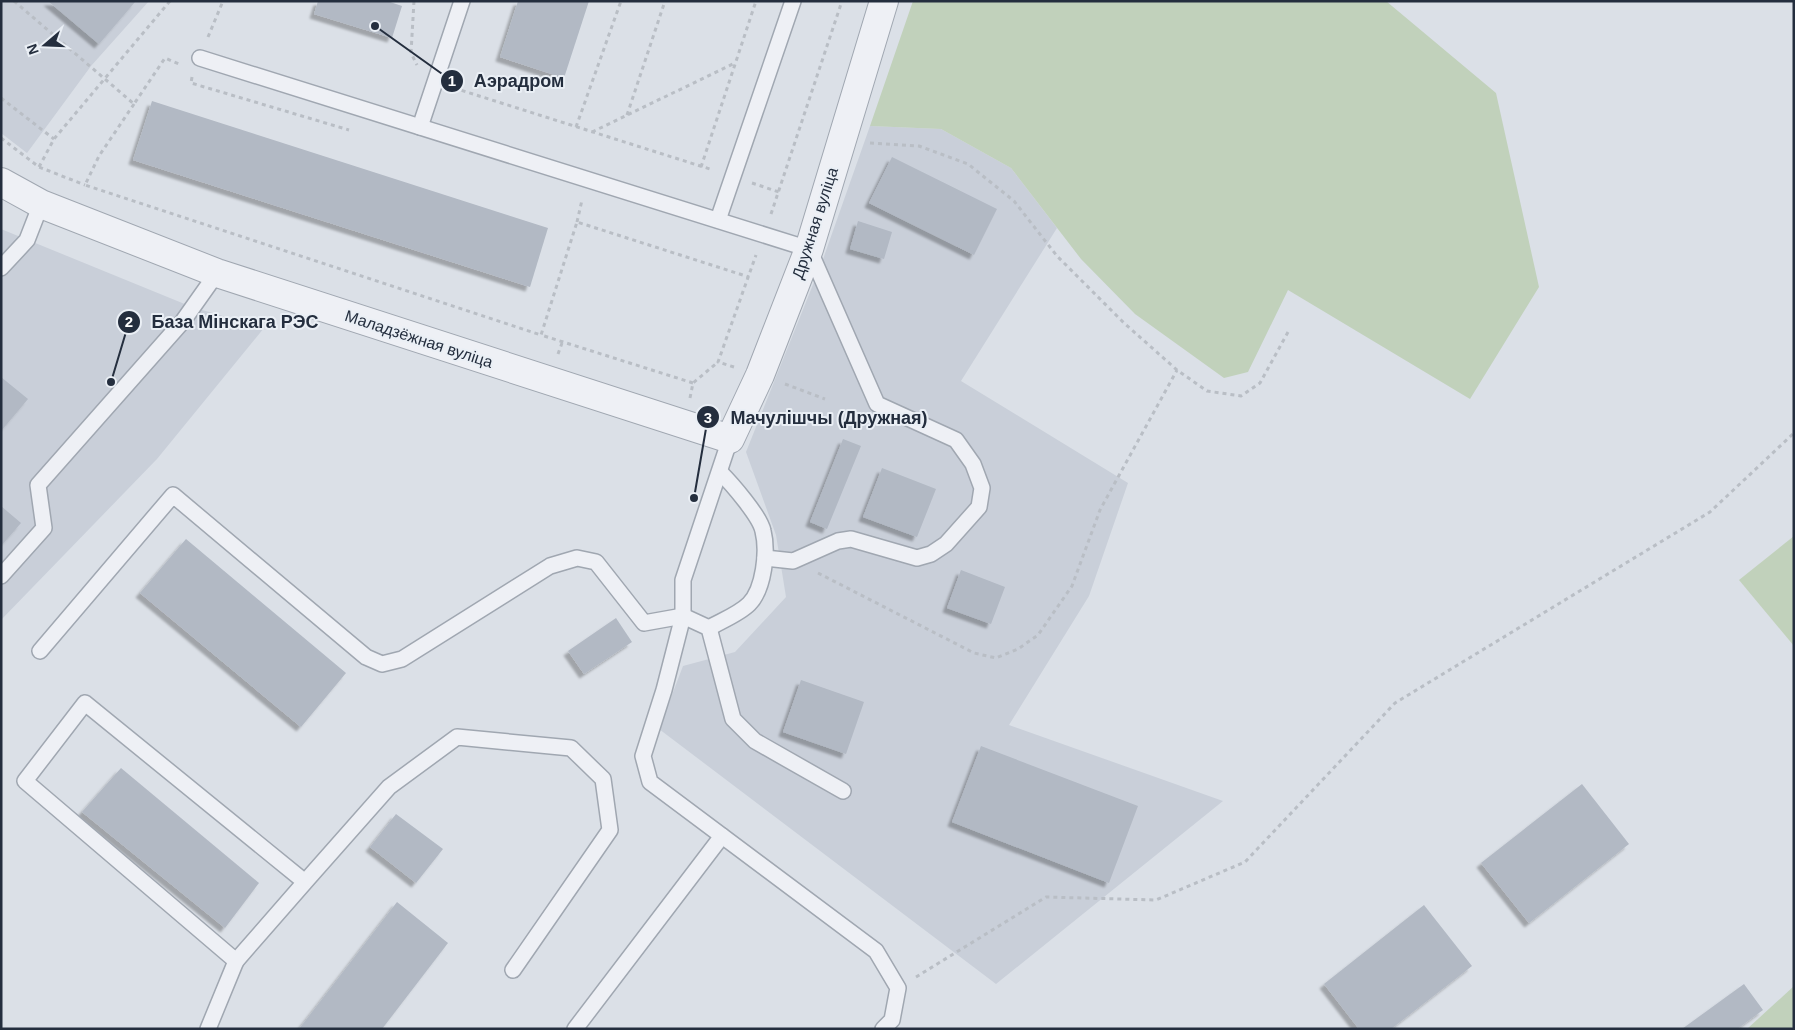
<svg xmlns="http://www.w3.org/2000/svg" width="1795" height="1030" font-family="Arial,sans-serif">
<defs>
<filter id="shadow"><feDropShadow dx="-4.5" dy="4.5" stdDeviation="1" flood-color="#0004"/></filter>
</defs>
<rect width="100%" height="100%" fill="#dbe0e7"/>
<!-- built -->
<g fill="#c9cfd9">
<polygon points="1,1 149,1 91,66 27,153 1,133"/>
<polygon points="870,126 941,129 1011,168 1057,228 961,381 1128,483 1089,596 1009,725 1223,801 996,984 659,729 683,666 735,652 786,597 776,535 746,452 822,262"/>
<polygon points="1,229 192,307 264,328 157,459 1,620"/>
</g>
<!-- green -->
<g fill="#c1d1bb">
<polygon points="913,1 1386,1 1496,93 1539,287 1470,399 1288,290 1248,372 1224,378 1135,314 1081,259 1011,168 941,129 870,126"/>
<polygon points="1794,536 1794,646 1739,580"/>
<polygon points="1794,986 1794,1026 1790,1029 1747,1029"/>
</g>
<!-- building -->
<g fill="#b2b9c4" filter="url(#shadow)">
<polygon points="48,1 134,1 135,2 99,44"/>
<polygon points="318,1 387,1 402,6 392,38 314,14"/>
<polygon points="518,1 589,1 564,78 500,57"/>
<polygon points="152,101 548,228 530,287 133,160"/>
<polygon points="892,157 997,209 974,255 869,203"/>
<polygon points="858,221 892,232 884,259 850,249"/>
<polygon points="1,377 28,399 1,431"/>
<polygon points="843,439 861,446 827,529 810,522"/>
<polygon points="882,468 936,489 917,537 863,517"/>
<polygon points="1,506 21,523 1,546"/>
<polygon points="186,539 346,673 301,727 140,593"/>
<polygon points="961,570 1005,587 991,624 947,608"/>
<polygon points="616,618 632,642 584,674 568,651"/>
<polygon points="801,680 864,702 846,754 783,732"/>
<polygon points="981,746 1138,806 1109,883 952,822"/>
<polygon points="121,768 259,883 225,928 82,812"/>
<polygon points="1582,784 1629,844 1529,923 1481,863"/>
<polygon points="396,814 443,849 416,883 370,847"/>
<polygon points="397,902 448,943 382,1029 299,1029"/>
<polygon points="1424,905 1472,966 1391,1029 1359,1029 1324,984"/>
<polygon points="1744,984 1763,1010 1737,1029 1682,1029"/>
</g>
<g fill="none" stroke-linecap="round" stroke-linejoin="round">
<!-- service casing -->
<g stroke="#a0a7b1" stroke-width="18">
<g id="service">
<polyline points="200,58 809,249 877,404 956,440 973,464 982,488 979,507 946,544 931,554 917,558 851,539 838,541 793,561 765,558"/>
<polyline points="420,127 462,1"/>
<polyline points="718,220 793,1"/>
<polyline points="1,268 27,240 41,204"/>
<polyline points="730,439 683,580 683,616 664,690 643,756 650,782 876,951 898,988 892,1020 883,1029"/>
<polyline points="1,576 44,528 38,485 183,321 217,273"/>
<path d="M709 628C721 621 739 614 749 604 764 589 768 551 763 531 760 516 731 483 720 472"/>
<polyline points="40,651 173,495 366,657 382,664 402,659 550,566 577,558 596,562 644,623 683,616 709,628 733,719 755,741 843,791"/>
<polyline points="305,882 236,961 25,781 85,703 305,882 389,787 457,737 571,748 603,779 610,830 513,970"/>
<polyline points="208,1029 236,961"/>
<polyline points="575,1029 722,836"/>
</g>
</g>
<!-- minor casing -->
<g stroke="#a0a7b1" stroke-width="30">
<polyline id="minor" points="1,182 41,204 217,273 730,439 760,375 809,249 884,1"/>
</g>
<!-- path -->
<g stroke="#b9bec5" stroke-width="3" stroke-dasharray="4 4" stroke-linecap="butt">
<polyline points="14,1 134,104 165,58 179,64"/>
<polyline points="414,1 411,53 417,65"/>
<polyline points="208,37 223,1"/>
<polyline points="192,77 191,83 349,130"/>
<polyline points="454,88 713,170"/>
<polyline points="1,98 54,139"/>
<polyline points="134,104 99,156 85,185 541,335"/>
<polyline points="627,115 665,1"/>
<polyline points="576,127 621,1"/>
<polyline points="592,132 735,63"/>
<polyline points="1,138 39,167 85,185"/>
<polyline points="870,143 919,146 968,164 1014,201 1057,256 1124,323 1177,370 1207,391 1241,396 1260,383 1288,332"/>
<polyline points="39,167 54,139 170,1"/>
<polyline points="701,167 756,1"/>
<polyline points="752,183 779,192"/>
<polyline points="771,214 842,1"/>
<polyline points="577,222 582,200"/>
<polyline points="558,354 562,343"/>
<polyline points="734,367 718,362 756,255"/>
<polyline points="693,383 541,335 577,222 749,277"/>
<polyline points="785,384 825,399"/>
<polyline points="690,398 693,383 718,362"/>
<polyline points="818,573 974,653 996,658 1018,649 1038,635 1072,586 1100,510 1177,370"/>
<polyline points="916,977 1046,897 1156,900 1245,862 1395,703 1710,512 1794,433"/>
</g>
<!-- service -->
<use href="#service" stroke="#eef0f5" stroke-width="15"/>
<!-- minor -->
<use href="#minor" stroke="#eef0f5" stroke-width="28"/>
</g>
<g text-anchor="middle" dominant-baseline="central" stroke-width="4" stroke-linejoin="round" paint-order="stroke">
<!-- street labels -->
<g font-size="16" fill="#242e3e" stroke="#eaeff5">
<text transform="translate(815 223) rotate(-72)">Дружная вуліца</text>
<text transform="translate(419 339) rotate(18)">Маладзёжная вуліца</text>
</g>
</g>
<!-- callouts -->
<path fill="none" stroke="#242e3e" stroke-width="2" d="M375 26L452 81M111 382L129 322M694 498L708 417"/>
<g fill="#242e3e" stroke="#eaeff5" stroke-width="2">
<circle cx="375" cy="26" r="5"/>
<circle cx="111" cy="382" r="5"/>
<circle cx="694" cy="498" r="5"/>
<circle cx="452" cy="81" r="12"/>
<circle cx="129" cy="322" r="12"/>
<circle cx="708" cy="417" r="12"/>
</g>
<g font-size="15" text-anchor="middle" font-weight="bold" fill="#fff">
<text x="452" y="86">1</text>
<text x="129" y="327">2</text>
<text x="708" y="423">3</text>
</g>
<g font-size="18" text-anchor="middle" font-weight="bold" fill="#242e3e" stroke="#eaeff5" stroke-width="4" stroke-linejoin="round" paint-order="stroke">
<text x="519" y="87">Аэрадром</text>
<text x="235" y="328">База Мінскага РЭС</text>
<text x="829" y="424">Мачулішчы (Дружная)</text>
</g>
<!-- border -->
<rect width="1795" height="1030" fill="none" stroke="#242e3e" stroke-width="5"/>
<!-- north arrow -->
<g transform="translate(45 45) rotate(251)" stroke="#eaeff5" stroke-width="4" paint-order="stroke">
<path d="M0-4L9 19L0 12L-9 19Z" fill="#242e3e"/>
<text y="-8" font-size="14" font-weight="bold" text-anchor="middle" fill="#242e3e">N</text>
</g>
</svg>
